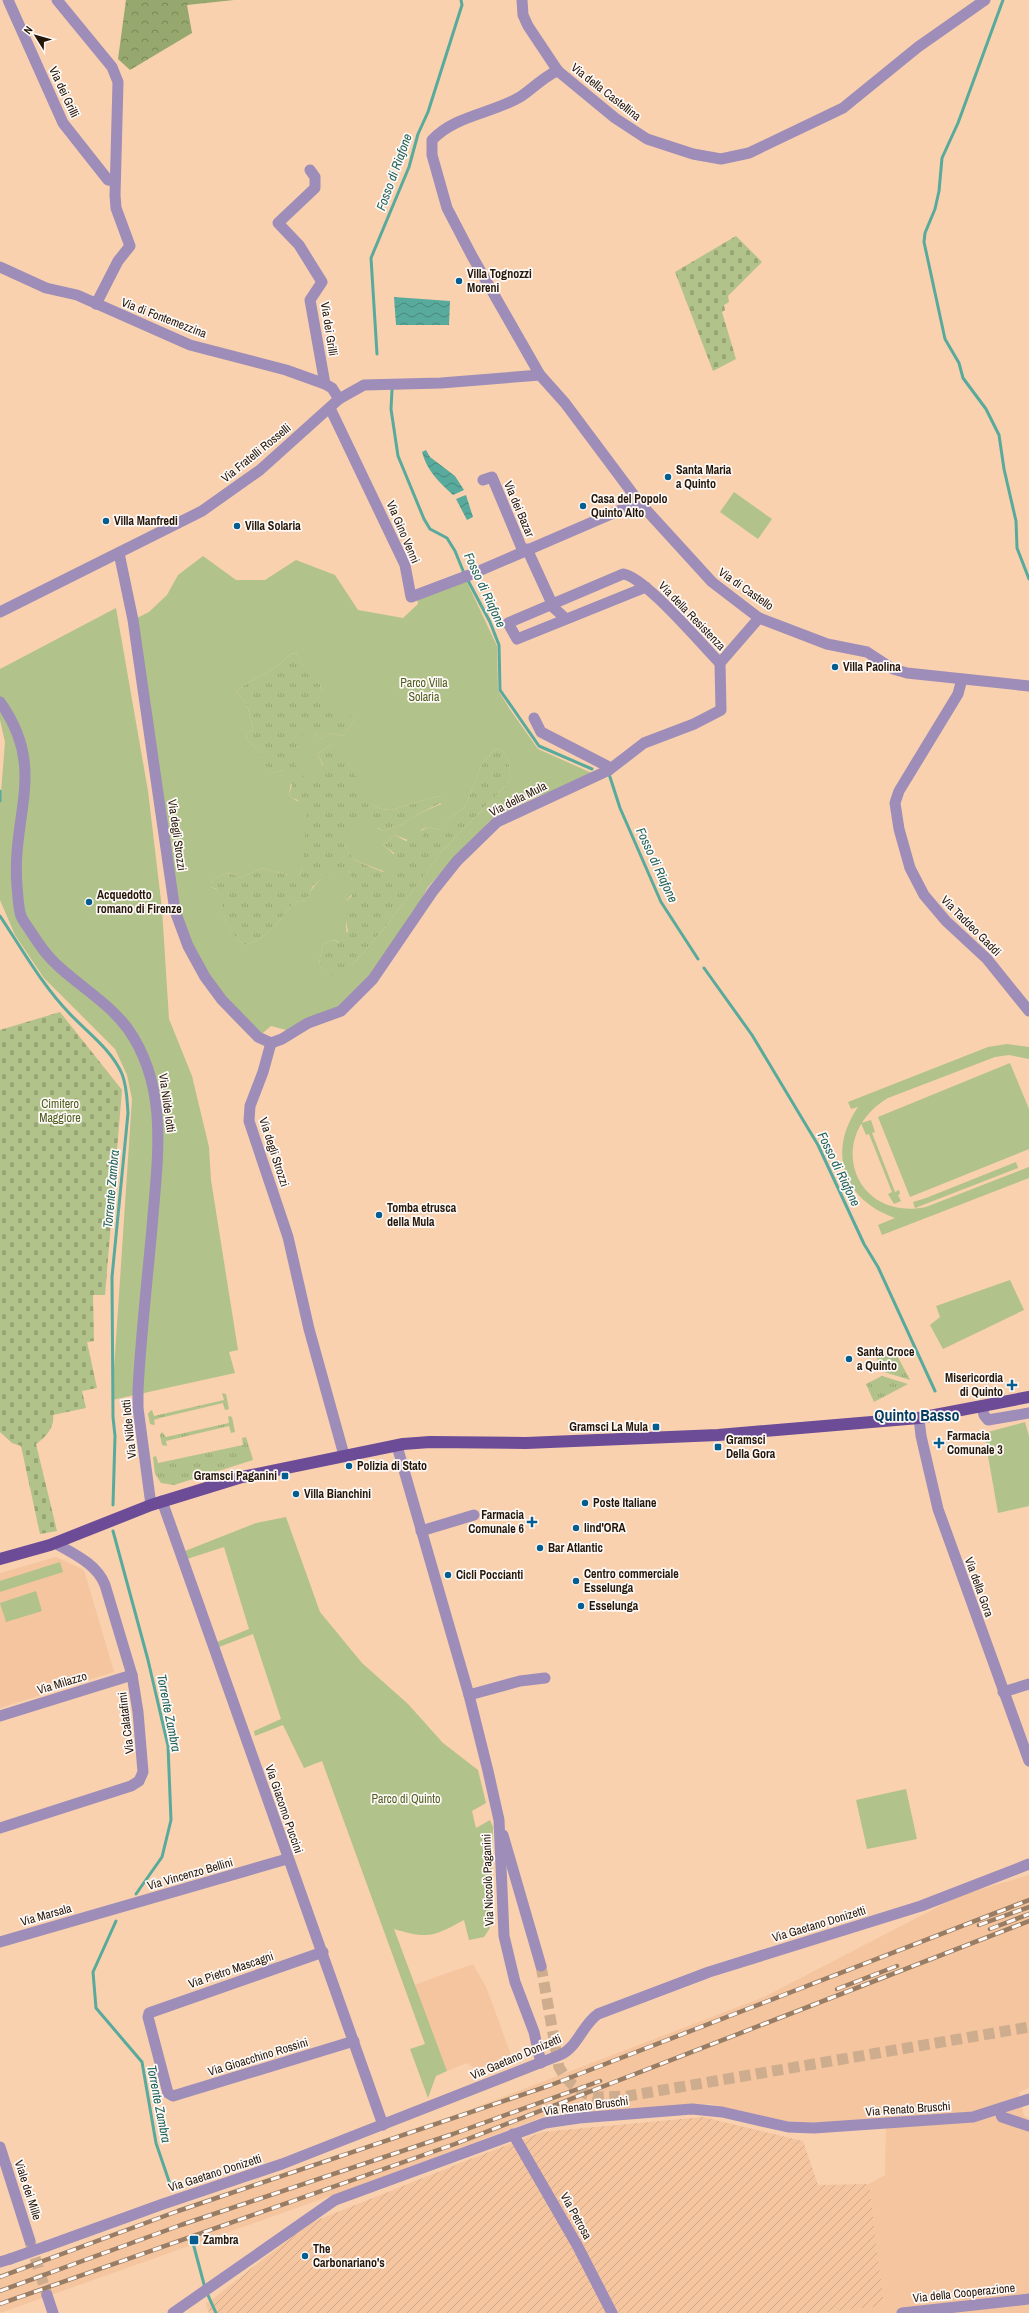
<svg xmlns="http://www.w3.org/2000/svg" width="1029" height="2313" font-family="'Archivo Narrow',sans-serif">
<defs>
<pattern id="industrial-furrows" width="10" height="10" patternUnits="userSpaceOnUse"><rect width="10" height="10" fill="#f4c59e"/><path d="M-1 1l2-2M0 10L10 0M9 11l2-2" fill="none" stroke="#d1a887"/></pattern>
<pattern id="grass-tufts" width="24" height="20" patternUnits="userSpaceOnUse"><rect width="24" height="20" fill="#b1c28a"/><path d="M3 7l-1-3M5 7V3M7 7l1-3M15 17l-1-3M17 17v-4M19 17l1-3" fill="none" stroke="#98a676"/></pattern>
<pattern id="forest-crowns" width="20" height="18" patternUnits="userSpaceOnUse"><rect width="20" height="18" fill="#96a86d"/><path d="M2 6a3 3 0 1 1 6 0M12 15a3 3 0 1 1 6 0" fill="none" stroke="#7a8858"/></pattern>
<pattern id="cemetery-stones" width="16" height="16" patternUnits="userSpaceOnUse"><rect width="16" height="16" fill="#b1c28a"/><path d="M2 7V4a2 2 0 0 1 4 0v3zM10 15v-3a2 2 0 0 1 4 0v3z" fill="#98a676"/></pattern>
<pattern id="water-waves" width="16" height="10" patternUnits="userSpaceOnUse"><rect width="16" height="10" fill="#58aa9c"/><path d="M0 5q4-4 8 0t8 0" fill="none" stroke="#49897d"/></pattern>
</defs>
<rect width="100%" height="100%" fill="#f9d1af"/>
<!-- built -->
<g fill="#f4c59e">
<polygon points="56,1557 84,1570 114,1672 0,1708 0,1573"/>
<polygon points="1029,1875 1029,2088 1019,2092 1024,2116 1029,2118 1029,2313 818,2313 884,2306 869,2184 885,2175 886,2120 821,2123 786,2121 710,2104 548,2115 353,2188 0,2313 0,2274 411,2132 764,1997 961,1895"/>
<polygon points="473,1964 487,1989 511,2055 476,2069 467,2063 447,2071 414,1985"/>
</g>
<!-- industrial -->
<polygon fill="url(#industrial-furrows)" points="703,2117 803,2141 818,2185 869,2184 884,2306 818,2313 209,2313 206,2304 310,2223 468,2160 542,2132"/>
<!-- grass -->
<g fill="url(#grass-tufts)">
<path d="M296 653 308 673 320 684C323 703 344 708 355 719L343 736 329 733 322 739 314 733 297 746 300 752 323 766 318 753 331 745 348 762 373 805 381 809 391 810 438 796 441 798V803L420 813 403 824 383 831 378 828 344 844 354 860 383 872 394 853 383 845 395 835 406 841 427 827 442 830 447 820 465 807 482 764 491 753 498 749C509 753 511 771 510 781L443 850 387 925 355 962 332 976 321 968 319 963 323 944 333 940 338 942 348 931 346 921V901L352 896V880L348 870 330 872 313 886 306 900 294 902C281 919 266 941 244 945 219 924 227 914 217 889L211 887V883C221 873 228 870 241 878L262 868 288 875H299L303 867 298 800 292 798 289 794 292 785 284 770 273 773C259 764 263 749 246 740L247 734 253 729 247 704 236 692C252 677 276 672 290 654Z"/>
<polygon points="892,1346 910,1380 884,1372 875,1355"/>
<polygon points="882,1376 908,1384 874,1402 866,1384"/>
<polygon points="222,1393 226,1394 229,1409 225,1410 223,1403 160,1418 154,1420 155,1425 150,1424 148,1414 150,1411 152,1410 154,1416 224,1400"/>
<polygon points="228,1416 232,1417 235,1432 231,1433 229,1426 166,1441 167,1446 162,1445 160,1435 162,1432 166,1437 229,1423"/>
<polygon points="246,1437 253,1460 174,1485 161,1483 155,1474 153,1457 156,1456 158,1463 243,1445 242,1438"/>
</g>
<!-- forest -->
<polygon fill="url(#forest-crowns)" points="126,0 234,0 187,5 192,33 130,70 118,59"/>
<!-- cemetery -->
<g fill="url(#cemetery-stones)">
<polygon points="736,236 762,262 728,296 729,302 724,305 725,310 722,312 736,359 713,371 675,272"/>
<path d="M60 1012 122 1090 105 1295H93L94 1341 87 1342 97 1388 82 1391 86 1408 53 1415C55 1427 46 1437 36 1444L57 1531 40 1534 21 1446 12 1443 0 1432V1030Z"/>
</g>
<!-- park -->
<g fill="#b1c28a" fill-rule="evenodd">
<polygon points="734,492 772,519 758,539 720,512"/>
<path d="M203 556 236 580H265L296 560 335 575 358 610 403 618 418 604 417 597 465 578 497 646 498 690 511 711 538 749 594 774 587 779 536 797 493 818 453 859 428 887 402 935 371 977 337 1010 290 1031 271 1026 258 1037 222 1000 175 911 133 620 149 612 167 595 178 575ZM296 653 308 674 320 684 324 698 355 719 343 736 329 733 322 739 314 733 306 731C298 738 295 742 299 752L294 761C297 774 306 781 319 780L325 773 318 753 331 745 335 756 348 762 368 799 373 805 381 809 391 810 438 796 441 798V804L420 813 403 824 383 831 363 821 354 822 349 827 344 844 354 860 388 873 396 869C398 856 393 853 383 845L395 835 415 843 420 841 423 835 421 830 427 827 442 830 447 827V820L465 807 482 764 491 753 498 749C509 753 511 771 510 781L443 850 387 925 355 962 332 975 321 968 319 963 323 944 333 940 341 942C349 934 346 931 346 921 346 914 347 908 346 901L361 885 352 880 348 870 338 867C324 875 312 885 306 900L294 902C281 919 266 941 244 945 223 927 224 917 221 891L211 887V883C221 873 228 870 241 878L262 868 288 875H299L303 867 307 806 292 798 289 794 293 774 284 770 273 773C260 764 263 749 246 740L247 734 253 729 247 704 236 692C252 677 276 672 290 654Z"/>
<polygon points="116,608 148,791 162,909 169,1019 192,1076 209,1147 211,1180 238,1350 229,1352 235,1373 112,1400 132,1099 127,1075 115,1049 44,978 15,935 0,900 0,805 5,742 0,720 0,669"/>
<path d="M1007 1044 1029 1047V1059L1009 1055 995 1057 888 1098C824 1136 853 1222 926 1207L1029 1167V1178L882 1235 878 1225 895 1218C843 1200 827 1152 858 1107L851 1109 848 1102 988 1047Z"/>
<polygon points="1010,1063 1029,1109 1029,1149 910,1197 878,1117"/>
<polygon points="871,1120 875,1132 872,1133 895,1192 899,1190 900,1194 898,1195 901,1201 894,1204 888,1194 892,1192 869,1134 866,1135 861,1123"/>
<polygon points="1016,1162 1018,1168 915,1208 913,1202 926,1198"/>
<polygon points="1010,1280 1024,1310 943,1349 930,1325 940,1317 936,1306"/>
<polygon points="1025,1422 1029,1436 1029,1506 998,1513 984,1433"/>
<path d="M286 1517 320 1612 362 1663 408 1704 443 1743 478 1770 486 1803 472 1811 476 1828 490 1820 493 1827 490 1928 484 1937 469 1940 464 1920C433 1937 428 1939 394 1929L447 2071 436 2076 428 2098 410 2049 425 2044 322 1761 304 1768 283 1725 255 1736 254 1731 281 1719 253 1634 219 1647 217 1642 249 1629 224 1547 187 1559 185 1551 256 1523Z"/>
<polygon points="60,1562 63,1572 0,1592 0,1581"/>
<polygon points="36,1591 42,1611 6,1622 0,1603"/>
<polygon points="906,1789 917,1839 867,1849 856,1800"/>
</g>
<!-- water -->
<g fill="url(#water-waves)">
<polygon points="394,297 450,301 449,325 396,325"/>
<path d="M426 450 430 457 455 476 464 490 453 495C439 482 427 471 422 452Z"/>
<polygon points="466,495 473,517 467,520 456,499"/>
</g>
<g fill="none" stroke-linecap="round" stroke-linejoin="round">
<!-- stream -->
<g stroke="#58aa9c" stroke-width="3">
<polyline points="1003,0 958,123 942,158 939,191 935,209 925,233 924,242 945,339 959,363 963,378 986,409 999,435 1004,469 1016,521 1017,548 1029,579"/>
<polyline points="377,354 371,258 409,167 418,134 428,112 462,5 461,0"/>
<polyline points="392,390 391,409 398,456 424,519 430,529 447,538 455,551 464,573 490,622 499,645 500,690 539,746 592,769"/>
<polyline points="609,774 620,808 661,902 698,959"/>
<polyline points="0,791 0,801"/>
<path d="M0 916C22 949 42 985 70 1014 87 1032 112 1050 122 1074 127 1086 127 1100 128 1113L112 1277 113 1417 115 1436 113 1505"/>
<polyline points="704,968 752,1035 818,1145 864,1244 878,1267 935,1391"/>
<polyline points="113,1531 148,1660 168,1746 171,1820 162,1857 136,1894"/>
<polyline points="116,1921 93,1972 96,2008 142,2062 156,2143 172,2190"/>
<polyline points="193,2243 205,2288"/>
<polyline points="207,2293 216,2313"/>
</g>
<!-- minor-tunnel -->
<g stroke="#ceac8e" stroke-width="11" stroke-dasharray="11 5.5" stroke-linecap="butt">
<polyline points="541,1966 559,2067 565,2077 573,2085 586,2094 599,2097 628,2096 1029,2027"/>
<polyline points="30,2242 47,2295"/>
</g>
<!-- minor -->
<g stroke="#9d8db8" stroke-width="11">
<polyline points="8,0 63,123 108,180 115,181"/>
<polyline points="57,0 112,67 118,82 115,195 116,208 130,246 118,261 96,304"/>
<polyline points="522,0 523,15 528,26 558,71"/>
<path d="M558 71C548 73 530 91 520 97 491 114 456 115 432 140V155L447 208 472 256 540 375 565 403 639 502 712 582 759 618 827 644 867 652 893 669 907 673 1029 686"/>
<polyline points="558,71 615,118 647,139 693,154 721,159 749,153 843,108 918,47 985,0"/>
<polyline points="310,170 315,177 315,188 278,223 299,245 322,282 310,300 325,384"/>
<polyline points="0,267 46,288 77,295 190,345 286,370 325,384 332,388 339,399"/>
<polyline points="330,408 405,565 411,597 472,574 639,502"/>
<polyline points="483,480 492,477 523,551"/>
<polyline points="527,549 554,608 565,618"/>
<polyline points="119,553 133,620 175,911 188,946 205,977 222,1000 258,1037 271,1043"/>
<path d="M646 587 517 639 508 623 623 574C644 576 702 645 720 663"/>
<polyline points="0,612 202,511 260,470 339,399 364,385 441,383 540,375"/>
<polyline points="962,679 958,694 899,791 895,803 899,829 910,868 924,895 946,921 987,959 1029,1011"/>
<path d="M0 702C48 769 11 815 17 886 18 895 18 907 21 916 23 921 28 927 31 932 38 943 46 955 56 964 79 986 109 1003 128 1029 170 1089 157 1160 152 1228 147 1282 141 1335 138 1389V1408L151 1505"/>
<polyline points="534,718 541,732 607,766 609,770"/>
<polyline points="271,1043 282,1039 308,1023 341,1011 373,979 433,891 457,861 497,822 609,770 644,743 694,724 721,710 720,663 759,618"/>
<polyline points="271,1043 263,1072 250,1106 249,1121 288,1237 309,1329 344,1455"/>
<polyline points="982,1407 984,1415 988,1420 1029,1413"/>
<polyline points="919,1418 921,1436 938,1509 1029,1761"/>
<polyline points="397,1446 469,1695 488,1771 499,1820 504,1936 515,1982 534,2032 541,2063"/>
<polyline points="162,1501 383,2125"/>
<polyline points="421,1531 474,1515"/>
<polyline points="1003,1692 1029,1684"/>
<polyline points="469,1695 520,1681 545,1678"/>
<polyline points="0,1716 132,1675"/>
<path d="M0 1828 131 1786 139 1781 143 1772 138 1712 132 1675 105 1585C97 1564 74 1554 55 1543"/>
<polyline points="503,1835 541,1966"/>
<polyline points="0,1942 287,1859"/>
<polyline points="323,1952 149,2013 148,2017 168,2093 173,2096 354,2041"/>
<polyline points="999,2110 1002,2117 1029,2126"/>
<polyline points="513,2134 577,2245 612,2313"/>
<polyline points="0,2147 30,2241"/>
<path d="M47 2246 163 2204 282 2164 560 2055C578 2047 582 2025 598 2014L709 1972 921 1906 1029 1864"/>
<polyline points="0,2262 10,2259"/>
<polyline points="47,2295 53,2313"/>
<polyline points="173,2313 335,2200 545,2123 579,2118 692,2109 722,2112 788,2127 814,2128 973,2117 1029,2099"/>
<polyline points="902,2313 1029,2299"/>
</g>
<!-- major -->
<polyline stroke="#6c4b97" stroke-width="12" points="0,1559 50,1545 151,1505 242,1477 403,1444 430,1442 526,1443 718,1435 919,1418 1029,1397"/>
<!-- rail casing -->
<g stroke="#987c63" stroke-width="4.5">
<g id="rail">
<polyline points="979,1925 1029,1907"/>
<polyline points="990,1929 1029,1914"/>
<polyline points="837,1989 897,1966"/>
<polyline points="0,2277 178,2211 551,2085 1029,1900"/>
<polyline points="0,2291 181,2225 453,2134 600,2081"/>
<polyline points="0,2304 455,2144 1029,1921"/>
</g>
</g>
<!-- rail -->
<use href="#rail" stroke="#fef9f6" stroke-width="3" stroke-dasharray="9" stroke-linecap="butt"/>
<!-- minor-bridge -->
<polyline stroke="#9d8db8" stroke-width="11" points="10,2259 47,2246"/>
</g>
<!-- markers -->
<g fill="#035e8f" stroke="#fef9f6" stroke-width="1.5">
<circle cx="459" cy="281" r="4"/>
<circle cx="668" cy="477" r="4"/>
<circle cx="583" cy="506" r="4"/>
<circle cx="106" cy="521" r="4"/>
<circle cx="237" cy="526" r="4"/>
<circle cx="835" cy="667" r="4"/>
<circle cx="89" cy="902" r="4"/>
<circle cx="379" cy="1215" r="4"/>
<circle cx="849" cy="1359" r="4"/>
<path d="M1010 1379h4v4h4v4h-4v4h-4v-4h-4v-4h4z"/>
<rect x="652" y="1423" width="8" height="8" rx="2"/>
<path d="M937 1437h4v4h4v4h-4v4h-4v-4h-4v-4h4z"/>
<rect x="714" y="1443" width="8" height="8" rx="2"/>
<circle cx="349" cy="1466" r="4"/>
<rect x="281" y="1472" width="8" height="8" rx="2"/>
<circle cx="296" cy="1494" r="4"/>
<circle cx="585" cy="1503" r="4"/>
<path d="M530 1516h4v4h4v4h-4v4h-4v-4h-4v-4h4z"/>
<circle cx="576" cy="1528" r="4"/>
<circle cx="540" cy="1548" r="4"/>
<circle cx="448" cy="1575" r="4"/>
<circle cx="576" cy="1581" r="4"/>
<circle cx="581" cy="1606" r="4"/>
<rect x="189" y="2235" width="10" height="10" rx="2"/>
<circle cx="305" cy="2256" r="4"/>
</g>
<g text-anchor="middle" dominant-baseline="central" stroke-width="3.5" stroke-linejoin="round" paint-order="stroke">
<!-- street labels -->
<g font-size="12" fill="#241609" stroke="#fef9f6">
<text transform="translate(64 92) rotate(65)">Via dei Grilli</text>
<text transform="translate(606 92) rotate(38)">Via della Castellina</text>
<text transform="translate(164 318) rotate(21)">Via di Fontemezzina</text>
<text transform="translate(329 329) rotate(81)">Via dei Grilli</text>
<text transform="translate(256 453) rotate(-39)">Via Fratelli Rosselli</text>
<text transform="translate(519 509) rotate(67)">Via dei Bazar</text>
<text transform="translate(403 532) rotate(67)">Via Gino Venni</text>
<text transform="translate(746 589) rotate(35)">Via di Castello</text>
<text transform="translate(692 616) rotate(46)">Via della Resistenza</text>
<text transform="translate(518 799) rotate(-27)">Via della Mula</text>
<text transform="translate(177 835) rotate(82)">Via degli Strozzi</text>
<text transform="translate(971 926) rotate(45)">Via Taddeo Gaddi</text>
<text transform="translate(167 1103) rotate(82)">Via Nilde Iotti</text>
<text transform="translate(274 1152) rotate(72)">Via degli Strozzi</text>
<text transform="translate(129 1429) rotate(-96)">Via Nilde Iotti</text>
<text transform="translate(979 1587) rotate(70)">Via della Gora</text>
<text transform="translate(62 1683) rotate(-17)">Via Milazzo</text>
<text transform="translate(126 1723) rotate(-97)">Via Calatafimi</text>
<text transform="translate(284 1809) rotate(71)">Via Giacomo Puccini</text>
<text transform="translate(190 1874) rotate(-16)">Via Vincenzo Bellini</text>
<text transform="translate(488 1880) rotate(-92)">Via Niccolò Paganini</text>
<text transform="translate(46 1915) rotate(-16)">Via Marsala</text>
<text transform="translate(819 1924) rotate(-17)">Via Gaetano Donizetti</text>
<text transform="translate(231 1970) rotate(-19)">Via Pietro Mascagni</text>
<text transform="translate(258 2057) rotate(-17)">Via Gioacchino Rossini</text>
<text transform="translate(516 2057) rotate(-23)">Via Gaetano Donizetti</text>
<text transform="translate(586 2106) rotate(-7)">Via Renato Bruschi</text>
<text transform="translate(908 2109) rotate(-4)">Via Renato Bruschi</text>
<text transform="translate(215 2173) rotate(-18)">Via Gaetano Donizetti</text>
<text transform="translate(28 2190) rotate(72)">Viale dei Mille</text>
<text transform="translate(576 2216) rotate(61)">Via Petrosa</text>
<text transform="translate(964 2293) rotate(-6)">Via della Cooperazione</text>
</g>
<!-- poi labels -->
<g font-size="12" font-weight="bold" fill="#241609" stroke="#fef9f6" text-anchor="start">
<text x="467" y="274">Villa Tognozzi<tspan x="467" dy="14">Moreni</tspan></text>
<text x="676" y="470">Santa Maria<tspan x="676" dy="14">a Quinto</tspan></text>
<text x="591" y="499">Casa del Popolo<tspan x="591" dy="14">Quinto Alto</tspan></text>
<text x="114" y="521">Villa Manfredi</text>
<text x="245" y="526">Villa Solaria</text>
<text x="843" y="667">Villa Paolina</text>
<text x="97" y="895">Acquedotto<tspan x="97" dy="14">romano di Firenze</tspan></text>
<text x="387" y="1208">Tomba etrusca<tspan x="387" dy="14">della Mula</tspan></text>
<text x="857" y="1352">Santa Croce<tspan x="857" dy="14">a Quinto</tspan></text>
<text x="1003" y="1378" text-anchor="end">Misericordia<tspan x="1003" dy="14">di Quinto</tspan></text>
<text x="648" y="1427" text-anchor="end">Gramsci La Mula</text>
<text x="947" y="1436">Farmacia<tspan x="947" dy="14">Comunale 3</tspan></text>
<text x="726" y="1440">Gramsci<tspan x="726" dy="14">Della Gora</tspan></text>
<text x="357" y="1466">Polizia di Stato</text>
<text x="277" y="1476" text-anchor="end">Gramsci Paganini</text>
<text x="304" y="1494">Villa Bianchini</text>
<text x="593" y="1503">Poste Italiane</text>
<text x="524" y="1515" text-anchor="end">Farmacia<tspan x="524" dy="14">Comunale 6</tspan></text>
<text x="584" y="1528">lind'ORA</text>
<text x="548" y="1548">Bar Atlantic</text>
<text x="584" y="1574">Centro commerciale<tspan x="584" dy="14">Esselunga</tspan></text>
<text x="456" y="1575">Cicli Poccianti</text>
<text x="589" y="1606">Esselunga</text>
<text x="203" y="2240">Zambra</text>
<text x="313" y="2249">The<tspan x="313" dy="14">Carbonariano's</tspan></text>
</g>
<!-- park labels -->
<g font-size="12" fill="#4d5d1d" stroke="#fef9f6">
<text x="424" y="683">Parco Villa<tspan x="424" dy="14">Solaria</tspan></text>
<text x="60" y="1104">Cimitero<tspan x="60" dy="14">Maggiore</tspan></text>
<text x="406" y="1799">Parco di Quinto</text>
</g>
<!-- water labels -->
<g font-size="13" font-style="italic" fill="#1f6258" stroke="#fef9f6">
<text transform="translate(394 172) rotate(-70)">Fosso di Riafone</text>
<text transform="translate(485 590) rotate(65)">Fosso di Riafone</text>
<text transform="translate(657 865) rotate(65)">Fosso di Riafone</text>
<text transform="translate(839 1169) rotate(64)">Fosso di Riafone</text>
<text transform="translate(111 1189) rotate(-85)">Torrente Zambra</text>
<text transform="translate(169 1713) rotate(79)">Torrente Zambra</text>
<text transform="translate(159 2104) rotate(79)">Torrente Zambra</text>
</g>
<!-- district labels -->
<g font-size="16" font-weight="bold" fill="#033d5f" stroke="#fef9f6">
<text x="917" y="1415">Quinto Basso</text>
</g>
</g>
<!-- north arrow -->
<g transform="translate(36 36) rotate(307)" stroke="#fef9f6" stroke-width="3" paint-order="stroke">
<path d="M0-3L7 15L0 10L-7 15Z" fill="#241609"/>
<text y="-6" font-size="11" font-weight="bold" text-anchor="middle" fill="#241609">N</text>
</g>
</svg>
